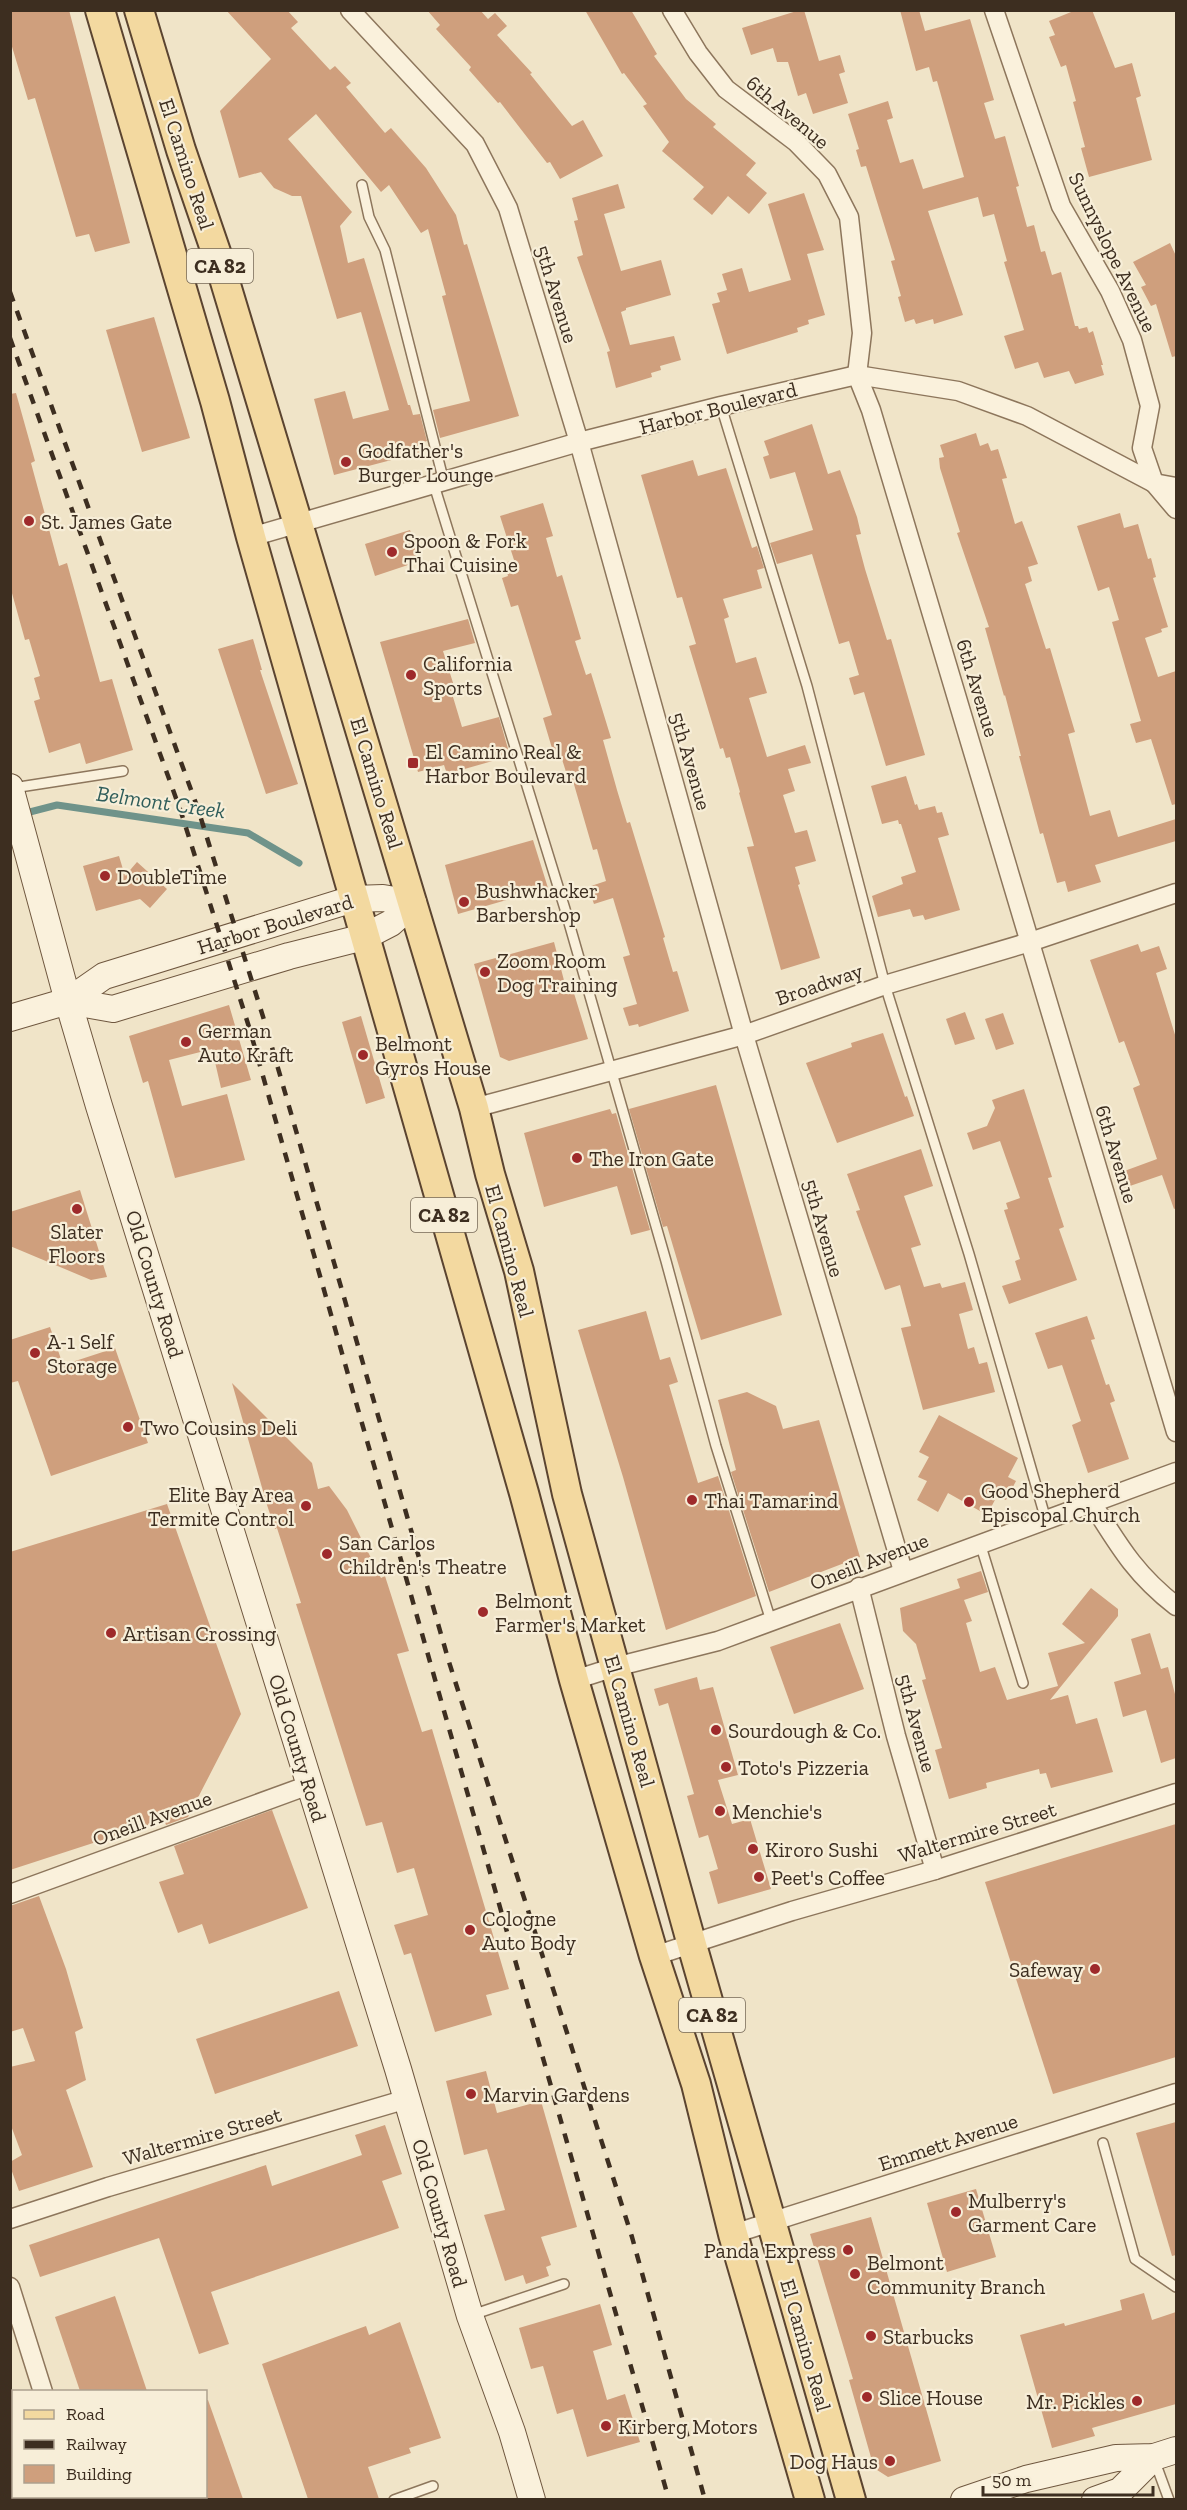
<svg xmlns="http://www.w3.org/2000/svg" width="1187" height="2510" font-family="'Zilla Slab',serif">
<rect width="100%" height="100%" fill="#f0e4c8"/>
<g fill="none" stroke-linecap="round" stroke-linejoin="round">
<!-- stream -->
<polyline stroke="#6f938a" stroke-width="7" points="22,814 57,805 248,833 299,863"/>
</g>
<!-- building -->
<g fill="#cf9f7d">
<polygon points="10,10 69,10 130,243 95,252 89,234 76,237 35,98 28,100 10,40"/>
<polygon points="226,10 287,10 298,22 291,28 330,70 335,66 351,83 346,87 385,133 391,128 426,168 456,215 464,245 467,244 519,416 440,438 433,410 470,401 442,296 446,295 428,229 421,233 389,185 381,192 316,114 288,139 352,212 340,226 348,263 364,258 408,405 410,405 413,415 420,414 427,441 420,443 422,452 334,475 314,399 345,391 353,419 389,410 361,312 337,319 301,196 292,196 274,188 261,172 239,178 220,111 271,59"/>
<polygon points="427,10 480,10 488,19 495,13 507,26 497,35 532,73 530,74 572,126 583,120 603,156 560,179 550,162 547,163 500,102 498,103 469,70 471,67 436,29 440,25"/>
<polygon points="585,10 631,10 657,54 654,56 686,99 716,124 713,127 756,163 746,175 767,193 749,214 728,196 712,215 693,199 704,187 662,151 669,142 643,106 647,104 624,73 622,74"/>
<polygon points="800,10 804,10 819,61 840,55 845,72 839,74 848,103 813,114 806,93 798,96 788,62 777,62 773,48 751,55 742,28"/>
<polygon points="900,10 919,10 925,31 970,19 994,100 984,103 995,139 1005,136 1019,186 1016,187 1027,227 1034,225 1041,252 1045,251 1052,275 1061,272 1075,326 1078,326 1079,329 1087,327 1089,333 1093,331 1103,365 1101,365 1104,375 1075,384 1069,371 1044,378 1038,362 1015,369 1004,336 1024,330 1004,262 1007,261 994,214 983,217 978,197 928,211 963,315 934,324 933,319 916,324 914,319 905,322 898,297 901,296 891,261 895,260 866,166 861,167 856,150 859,149 848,114 888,101 893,118 887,120 900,163 913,159 923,189 964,177 937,81 933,82 929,67 916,71"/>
<polygon points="1076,10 1092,10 1115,68 1132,63 1141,96 1136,98 1152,160 1089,177 1081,148 1085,147 1073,102 1076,101 1066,65 1061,67 1049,37 1055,35 1049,21"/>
<polygon points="618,184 625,208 604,214 621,271 661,260 671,295 626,308 626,310 621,312 630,345 674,336 681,360 660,366 661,370 651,373 652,377 616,388 607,352 610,351 577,257 583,255 574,221 578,220 572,198"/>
<polygon points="804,193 824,250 807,254 825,315 808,320 809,324 797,328 798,332 727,354 712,304 720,302 717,293 727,290 722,274 742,268 749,292 791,280 768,204"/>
<polygon points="1170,243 1176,256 1176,356 1172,357 1156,304 1151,306 1141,287 1146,285 1133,262"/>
<polygon points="154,317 190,438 142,452 106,330"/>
<polygon points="16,393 35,461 31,463 59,566 67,563 100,682 112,679 133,750 86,764 80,743 49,753 34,701 40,699 34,678 40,676 29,639 25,640 10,586 10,394"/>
<polygon points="812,424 828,474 840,470 857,517 861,534 856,535 865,569 887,640 891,639 925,755 886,766 864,692 854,695 849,678 859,675 849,641 839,644 812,554 777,564 770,543 813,530 795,472 770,479 763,457 769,455 764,441"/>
<polygon points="976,433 980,446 988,443 991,451 998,449 1007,478 1002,479 1015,524 1022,521 1038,564 1028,567 1032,581 1025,584 1046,649 1050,648 1075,732 1068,734 1090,816 1110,810 1118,837 1176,819 1176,841 1095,865 1101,882 1068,892 1065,881 1057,883 1043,833 1040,834 1019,756 1021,756 1005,695 1004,696 985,628 989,627 957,533 960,532 940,468 939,458 944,457 940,445"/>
<polygon points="693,460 698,476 726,468 752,548 757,546 764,568 757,570 762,588 723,599 729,617 724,619 736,663 756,657 767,693 749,698 767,757 805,745 811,763 788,769 795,791 783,795 795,833 807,830 816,861 795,867 800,884 798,885 820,958 781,970 747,847 754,846 739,793 740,792 730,757 726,758 723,748 720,749 689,646 696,644 682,597 677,598 641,475"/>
<polygon points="543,503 553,536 546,538 557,577 562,575 581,639 575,641 586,675 591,673 611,738 603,740 617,790 627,823 630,822 665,937 663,938 673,972 677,971 689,1011 639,1027 638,1024 629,1026 623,1008 637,1004 623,957 630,955 613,898 594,904 588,887 606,881 597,849 593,850 571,774 567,775 560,753 554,755 543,718 552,715 518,605 511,607 502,578 508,576 504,563 514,560 500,516"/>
<polygon points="1120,513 1124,528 1138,524 1148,559 1151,558 1156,577 1153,578 1168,627 1161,629 1162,632 1145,638 1158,677 1176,671 1176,804 1172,805 1151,739 1136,743 1130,724 1141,721 1112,622 1119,620 1109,587 1098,591 1077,526"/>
<polygon points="410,530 420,561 375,576 365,544"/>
<polygon points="468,619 475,643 443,651 454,686 450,687 462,727 499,717 510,756 447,774 444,765 418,772 380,642"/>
<polygon points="253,639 262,670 260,670 298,784 266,794 218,649"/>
<polygon points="906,776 915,805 917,804 919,810 935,806 937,813 942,812 949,835 938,838 960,910 925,920 923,915 913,917 910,909 878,917 872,896 903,884 901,877 916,872 901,824 899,824 898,820 882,824 871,786"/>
<polygon points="533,840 548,888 458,914 445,865"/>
<polygon points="119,856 125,876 137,862 167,889 150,908 140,899 96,911 83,866"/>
<polygon points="554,942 567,992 573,990 588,1039 509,1061 500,1057 474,964"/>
<polygon points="1138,944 1141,952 1159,946 1167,969 1156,973 1176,1038 1176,1208 1174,1209 1162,1175 1124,1188 1119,1173 1157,1159 1133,1088 1140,1085 1124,1041 1119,1043 1090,960"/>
<polygon points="229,1005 251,1080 221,1088 212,1049 169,1060 182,1106 227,1094 245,1160 175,1178 148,1081 143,1083 129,1036"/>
<polygon points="965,1012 975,1039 955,1045 946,1019"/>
<polygon points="1003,1013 1014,1044 996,1050 985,1019"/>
<polygon points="361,1016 385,1098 366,1104 342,1022"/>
<polygon points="883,1033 905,1097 907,1096 914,1116 837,1143 806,1063 852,1047 851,1043"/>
<polygon points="716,1085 782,1315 701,1340 667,1226 663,1227 629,1109"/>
<polygon points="1024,1089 1052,1177 1048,1178 1064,1227 1059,1229 1077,1280 1009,1304 1002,1286 1021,1280 1015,1261 1020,1259 1004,1210 1008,1209 1006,1203 1020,1198 1000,1141 973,1150 967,1133 987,1126 995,1108 992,1100"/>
<polygon points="610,1109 612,1114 616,1113 650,1230 631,1235 617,1186 544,1207 524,1133"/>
<polygon points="921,1149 933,1186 904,1196 921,1245 911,1248 924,1287 940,1283 942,1288 965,1282 973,1310 959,1314 968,1349 974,1347 979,1364 987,1362 995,1392 923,1410 901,1328 911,1326 900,1285 885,1290 856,1211 860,1210 847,1174"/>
<polygon points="80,1190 107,1277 91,1280 10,1246 10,1212"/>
<polygon points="646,1311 660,1360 670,1357 678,1382 669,1385 698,1483 718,1476 756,1596 666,1630 623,1477 578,1330"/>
<polygon points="1087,1316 1095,1339 1091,1340 1106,1385 1109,1384 1115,1401 1110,1403 1129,1459 1088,1473 1072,1425 1081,1421 1062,1365 1048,1369 1035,1333"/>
<polygon points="50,1327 63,1365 115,1348 148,1443 51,1476 18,1381 10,1383 10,1340"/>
<polygon points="232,1383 312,1463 318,1489 329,1486 347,1510 381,1578 385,1576 409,1651 397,1654 422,1732 432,1729 509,1989 486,1995 492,2015 435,2032 411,1953 404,1955 394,1925 428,1915 414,1868 397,1873 382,1822 366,1826 296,1604 301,1603 277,1528 275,1529 267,1505"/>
<polygon points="747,1392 776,1406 783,1429 819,1420 860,1557 769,1592 731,1472 736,1470 718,1400"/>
<polygon points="939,1415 1018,1458 1008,1477 1016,1481 1006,1500 997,1496 987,1515 948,1493 938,1512 917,1500 927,1481 918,1477 929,1457 919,1452"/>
<polygon points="167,1504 241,1714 188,1817 166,1825 164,1820 10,1870 10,1552"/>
<polygon points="981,1571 988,1592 964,1600 972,1621 966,1623 980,1672 995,1667 1007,1700 1058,1686 1048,1653 1085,1643 1062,1624 1091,1588 1118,1609 1118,1616 1050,1700 1068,1695 1076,1724 1097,1718 1113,1772 1051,1788 1046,1773 1040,1774 1039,1769 986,1783 987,1788 949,1799 935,1750 942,1748 922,1680 926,1679 916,1644 903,1631 900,1608 960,1588 957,1579"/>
<polygon points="840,1623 864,1689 794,1714 770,1647"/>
<polygon points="1150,1633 1161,1669 1168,1667 1176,1698 1176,1758 1161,1763 1146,1710 1123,1717 1114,1682 1141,1674 1131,1639"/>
<polygon points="697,1677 700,1690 713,1687 738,1775 718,1780 732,1824 750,1819 771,1889 718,1904 709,1872 718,1869 708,1835 699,1838 687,1796 694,1794 668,1703 659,1706 654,1689"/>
<polygon points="272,1810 308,1908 209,1944 202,1924 178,1933 159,1882 184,1874 174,1846"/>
<polygon points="1176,1824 1176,2057 1053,2094 985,1882"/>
<polygon points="39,1896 66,1969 83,2028 75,2032 86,2080 66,2090 93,2167 19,2191 10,2166 10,2162 22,2155 10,2123 10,2067 35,2061 23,2028 10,2032 10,1906"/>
<polygon points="339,1991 358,2046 215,2094 196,2039"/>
<polygon points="486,2071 497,2113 541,2101 577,2227 541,2237 551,2265 546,2267 549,2276 526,2284 523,2275 505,2281 484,2215 505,2210 487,2149 464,2155 446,2081"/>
<polygon points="1176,2122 1176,2255 1172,2256 1136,2133"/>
<polygon points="385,2125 402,2174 382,2181 399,2228 211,2292 229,2344 199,2354 159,2238 40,2277 29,2245 266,2165 272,2186 362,2155 355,2135"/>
<polygon points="976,2189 996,2257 947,2272 927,2203"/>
<polygon points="871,2217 941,2461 888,2477 874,2468 849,2380 853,2379 810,2234"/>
<polygon points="1144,2293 1152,2320 1176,2312 1176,2404 1092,2428 1095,2436 1052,2448 1020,2335 1064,2323 1065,2326 1122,2310 1120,2300"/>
<polygon points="115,2296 147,2391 80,2391 55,2317"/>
<polygon points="600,2304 612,2345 593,2351 607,2400 625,2394 640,2442 587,2457 573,2409 557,2414 543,2366 531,2369 519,2328"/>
<polygon points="400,2322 441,2438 409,2448 411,2453 368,2467 379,2499 308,2499 262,2364 366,2326 369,2335"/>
<polygon points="206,2400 208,2400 243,2499 206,2499"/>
</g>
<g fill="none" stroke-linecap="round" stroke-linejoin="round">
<!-- service casing -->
<g stroke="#8d765c" stroke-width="12">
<g id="service">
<polyline points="362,185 369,217 385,250 444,482"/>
<polyline points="721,406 807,686 885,985 969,1254 1046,1520"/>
<polyline points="434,485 565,909 666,1261 716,1446 771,1621"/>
<polyline points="13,788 123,771"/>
<polyline points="980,1543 1023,1683"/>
<polyline points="1103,2143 1135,2259 1176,2287"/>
<polyline points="472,2315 564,2284"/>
<polyline points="1154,2459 1169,2500"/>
<polyline points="394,2500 433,2486"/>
</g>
</g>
<!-- minor casing -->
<g stroke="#8d765c" stroke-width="21">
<g id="minor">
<polyline points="350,10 475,144 508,208 579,442 744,1035 903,1571"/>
<polyline points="672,10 698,53 726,89 796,142 827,174 849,217 862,333 857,375 871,410 1176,1432"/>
<polyline points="994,10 1061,206 1110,291 1132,340 1150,406 1142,448 1154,483 1176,509"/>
<polyline points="251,537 579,442 721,406 857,375 958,391 1027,416 1154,483 1176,487"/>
<polyline points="474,1108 744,1035 885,985 1030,942 1176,893"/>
<path d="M1092 1503C1119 1546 1135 1574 1176 1606"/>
<polyline points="859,1587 896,1736 935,1870"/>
<polyline points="574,1680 615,1667 718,1641 1176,1472"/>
<polyline points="10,1894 309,1785"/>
<polyline points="654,1956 792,1911 935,1870 1176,1793"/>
<polyline points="10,2219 108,2187 407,2099"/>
<polyline points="733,2234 1176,2093"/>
<polyline points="10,2287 43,2392"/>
<polyline points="75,2496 76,2500"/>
</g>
</g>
<!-- secondary casing -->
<g stroke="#6f573f" stroke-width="28">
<g id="secondary">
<polyline points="10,787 68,1001 99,1106 398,2069 470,2316 512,2432 532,2500"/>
<polyline points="68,1001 113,1009 289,956 364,937 391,923 413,903"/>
<polyline points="10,1018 68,1001 104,976 353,899 383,898 413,903"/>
<polyline points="964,2500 1026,2479 1116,2458 1154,2457 1176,2450"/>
<polyline points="1095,2500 1120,2491 1154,2457"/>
</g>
</g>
<!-- primary casing -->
<g stroke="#5b4430" stroke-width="32">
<g id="primary">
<polyline points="100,10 215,401 251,537 524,1493 574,1680 654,1956 696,2084 733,2234 810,2500"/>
<polyline points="139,10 181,150 217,255 474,1108 490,1174 519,1271 567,1494 692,1945 851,2500"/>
</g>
</g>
<!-- service -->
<use href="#service" stroke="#faf1dc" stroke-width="9"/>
<!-- minor -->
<use href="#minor" stroke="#faf1dc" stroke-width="18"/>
<!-- secondary -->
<use href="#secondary" stroke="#faf1dc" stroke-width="26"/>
<!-- primary -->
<use href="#primary" stroke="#f3d9a0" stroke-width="28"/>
<!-- rail -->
<g stroke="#3d2e20" stroke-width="4.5" stroke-dasharray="10 10" stroke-linecap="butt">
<polyline points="10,292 198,809 265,1023 449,1662 632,2237 705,2500"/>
<polyline points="10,338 181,812 249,1027 669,2500"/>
</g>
</g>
<!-- markers -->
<g fill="#9e2a2b" stroke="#f7eed8" stroke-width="2">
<circle cx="346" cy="462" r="6"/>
<circle cx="29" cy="521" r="6"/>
<circle cx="392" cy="552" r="6"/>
<circle cx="411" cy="675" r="6"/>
<rect x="407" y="757" width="12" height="12" rx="3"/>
<circle cx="105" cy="876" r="6"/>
<circle cx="464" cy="902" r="6"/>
<circle cx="485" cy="972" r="6"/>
<circle cx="186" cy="1042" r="6"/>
<circle cx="363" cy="1055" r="6"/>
<circle cx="577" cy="1158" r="6"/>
<circle cx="77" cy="1209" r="6"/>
<circle cx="35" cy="1353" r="6"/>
<circle cx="128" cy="1427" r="6"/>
<circle cx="692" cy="1500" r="6"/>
<circle cx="969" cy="1502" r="6"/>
<circle cx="306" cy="1506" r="6"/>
<circle cx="327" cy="1554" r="6"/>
<circle cx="483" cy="1612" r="6"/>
<circle cx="111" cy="1633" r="6"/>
<circle cx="716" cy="1730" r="6"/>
<circle cx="726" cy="1767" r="6"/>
<circle cx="720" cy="1811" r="6"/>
<circle cx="753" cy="1849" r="6"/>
<circle cx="759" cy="1877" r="6"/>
<circle cx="470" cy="1930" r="6"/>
<circle cx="1095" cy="1969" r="6"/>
<circle cx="471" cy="2094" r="6"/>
<circle cx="956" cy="2212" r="6"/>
<circle cx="848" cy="2250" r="6"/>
<circle cx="855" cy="2274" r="6"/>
<circle cx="871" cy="2336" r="6"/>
<circle cx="867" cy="2397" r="6"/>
<circle cx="1137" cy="2401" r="6"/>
<circle cx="606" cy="2426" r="6"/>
<circle cx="890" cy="2461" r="6"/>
</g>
<g text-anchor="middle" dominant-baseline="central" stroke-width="4.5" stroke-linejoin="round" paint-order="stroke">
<!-- shield labels -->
<g fill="#f7eed8" stroke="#756857" stroke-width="1.5">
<rect x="187" y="249" width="66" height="34" rx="4.5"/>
<rect x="411" y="1198" width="66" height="34" rx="4.5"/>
<rect x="679" y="1998" width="66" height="34" rx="4.5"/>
</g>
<g font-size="20" font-weight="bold" fill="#3d2e20">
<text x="220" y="266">CA 82</text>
<text x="444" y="1215">CA 82</text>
<text x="712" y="2015">CA 82</text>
</g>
<!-- street labels -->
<g font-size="21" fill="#3d2e20" stroke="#f7eed8">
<text transform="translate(788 112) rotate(40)">6th Avenue</text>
<text transform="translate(187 164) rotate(72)">El Camino Real</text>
<text transform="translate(1113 252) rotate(64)">Sunnyslope Avenue</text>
<text transform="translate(557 294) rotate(73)">5th Avenue</text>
<text transform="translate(718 408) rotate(-14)">Harbor Boulevard</text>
<text transform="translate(978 688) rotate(73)">6th Avenue</text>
<text transform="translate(691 761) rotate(74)">5th Avenue</text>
<text transform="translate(377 783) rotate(73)">El Camino Real</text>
<text transform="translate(275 924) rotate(-17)">Harbor Boulevard</text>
<text transform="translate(819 984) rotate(-19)">Broadway</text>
<text transform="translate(1117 1154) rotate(73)">6th Avenue</text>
<text transform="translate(824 1228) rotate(74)">5th Avenue</text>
<text transform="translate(510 1251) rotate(75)">El Camino Real</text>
<text transform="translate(155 1284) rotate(73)">Old County Road</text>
<text transform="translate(869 1561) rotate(-21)">Oneill Avenue</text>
<text transform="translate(630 1721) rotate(74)">El Camino Real</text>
<text transform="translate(917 1723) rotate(75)">5th Avenue</text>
<text transform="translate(298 1748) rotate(73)">Old County Road</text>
<text transform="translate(152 1818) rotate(-20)">Oneill Avenue</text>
<text transform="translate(977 1832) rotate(-17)">Waltermire Street</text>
<text transform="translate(202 2136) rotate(-16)">Waltermire Street</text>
<text transform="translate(948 2142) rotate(-18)">Emmett Avenue</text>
<text transform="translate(440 2213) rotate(74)">Old County Road</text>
<text transform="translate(806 2345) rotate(74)">El Camino Real</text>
</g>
<!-- poi labels -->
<g font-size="21" fill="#3d2e20" stroke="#f7eed8" text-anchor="start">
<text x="358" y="450">Godfather's<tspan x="358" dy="24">Burger Lounge</tspan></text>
<text x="41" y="521">St. James Gate</text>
<text x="404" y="540">Spoon &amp; Fork<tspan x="404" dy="24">Thai Cuisine</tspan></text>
<text x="423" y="663">California<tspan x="423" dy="24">Sports</tspan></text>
<text x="425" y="751">El Camino Real &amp;<tspan x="425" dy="24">Harbor Boulevard</tspan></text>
<text x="117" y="876">DoubleTime</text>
<text x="476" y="890">Bushwhacker<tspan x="476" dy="24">Barbershop</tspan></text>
<text x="497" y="960">Zoom Room<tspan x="497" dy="24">Dog Training</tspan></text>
<text x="198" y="1030">German<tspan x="198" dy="24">Auto Kraft</tspan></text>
<text x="375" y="1043">Belmont<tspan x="375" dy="24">Gyros House</tspan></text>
<text x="589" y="1158">The Iron Gate</text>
<text x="77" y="1231" text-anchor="middle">Slater<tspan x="77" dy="24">Floors</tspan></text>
<text x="47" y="1341">A-1 Self<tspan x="47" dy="24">Storage</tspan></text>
<text x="140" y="1427">Two Cousins Deli</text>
<text x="981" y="1490">Good Shepherd<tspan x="981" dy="24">Episcopal Church</tspan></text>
<text x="294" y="1494" text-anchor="end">Elite Bay Area<tspan x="294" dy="24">Termite Control</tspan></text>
<text x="704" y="1500">Thai Tamarind</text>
<text x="339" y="1542">San Carlos<tspan x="339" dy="24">Children's Theatre</tspan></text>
<text x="495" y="1600">Belmont<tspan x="495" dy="24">Farmer's Market</tspan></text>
<text x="123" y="1633">Artisan Crossing</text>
<text x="728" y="1730">Sourdough &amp; Co.</text>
<text x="738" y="1767">Toto's Pizzeria</text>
<text x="732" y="1811">Menchie's</text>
<text x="765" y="1849">Kiroro Sushi</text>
<text x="771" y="1877">Peet's Coffee</text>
<text x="482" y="1918">Cologne<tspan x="482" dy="24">Auto Body</tspan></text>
<text x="1083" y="1969" text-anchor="end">Safeway</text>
<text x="483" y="2094">Marvin Gardens</text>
<text x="968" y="2200">Mulberry's<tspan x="968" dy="24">Garment Care</tspan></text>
<text x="836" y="2250" text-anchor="end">Panda Express</text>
<text x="867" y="2262">Belmont<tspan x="867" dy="24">Community Branch</tspan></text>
<text x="883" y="2336">Starbucks</text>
<text x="879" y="2397">Slice House</text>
<text x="1125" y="2401" text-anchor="end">Mr. Pickles</text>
<text x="618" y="2426">Kirberg Motors</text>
<text x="878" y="2461" text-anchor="end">Dog Haus</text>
</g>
<!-- water labels -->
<g font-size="22" font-style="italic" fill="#2f5d5a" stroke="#f7eed8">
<text transform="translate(161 802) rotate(8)">Belmont Creek</text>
</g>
</g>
<!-- border -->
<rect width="1187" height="2510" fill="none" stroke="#3d2e20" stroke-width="24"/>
<!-- legend -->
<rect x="12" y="2390" width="195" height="108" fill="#f7eed8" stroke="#ada18e" stroke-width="1.5"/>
<rect x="24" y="2410" width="30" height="9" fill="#f3d9a0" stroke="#ada18e" stroke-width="1.5"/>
<text x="66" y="2420" font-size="18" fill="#3d2e20">Road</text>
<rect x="24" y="2440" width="30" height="9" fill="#3d2e20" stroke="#ada18e" stroke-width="1.5"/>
<text x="66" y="2450" font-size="18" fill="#3d2e20">Railway</text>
<rect x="24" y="2465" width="30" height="18" fill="#cf9f7d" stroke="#ada18e" stroke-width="1.5"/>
<text x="66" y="2480" font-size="18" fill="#3d2e20">Building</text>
<!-- scale -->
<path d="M983 2486v9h170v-9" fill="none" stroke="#3d2e20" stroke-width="3"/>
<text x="992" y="2486" font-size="18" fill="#3d2e20" stroke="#f7eed8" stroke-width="4.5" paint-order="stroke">50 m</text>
</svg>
